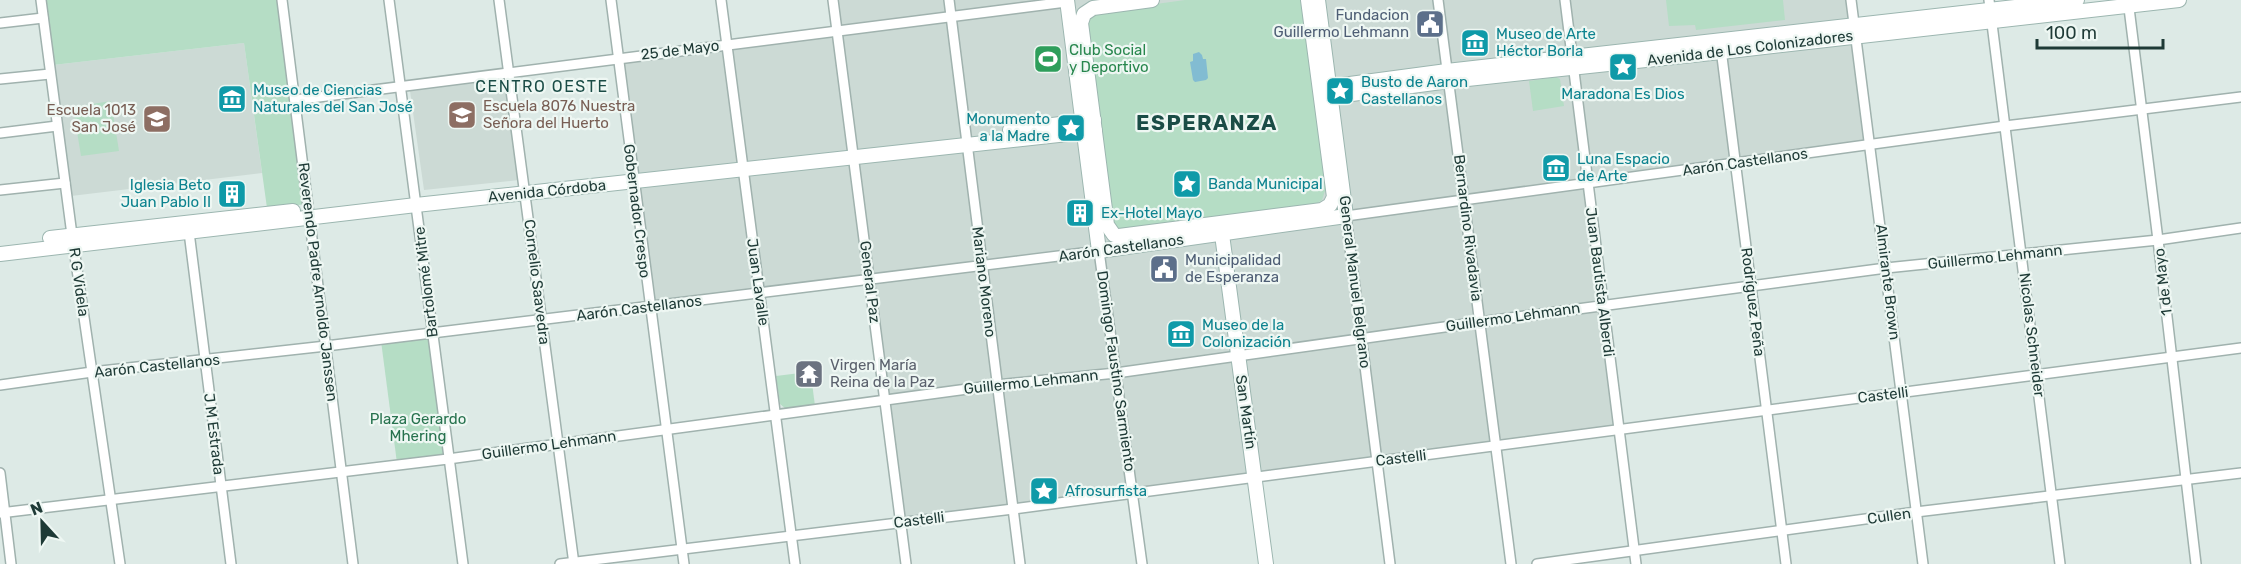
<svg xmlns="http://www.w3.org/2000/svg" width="2241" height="564" font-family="Rubik,sans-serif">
<rect width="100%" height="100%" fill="#ddeae6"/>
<!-- built -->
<g fill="#ccdad5">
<polygon points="833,0 1852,0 1870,144 1588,184 1619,429 901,522 869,280 649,307 618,58 837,30"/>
<polygon points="244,43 262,173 71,196 53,65"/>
<polygon points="504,79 519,180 424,190 410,91"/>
</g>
<!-- green -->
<g fill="#b5ddc5">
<polygon points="44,0 282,0 308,204 267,208 244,43 53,65"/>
<polygon points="1185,0 1301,0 1326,188 1322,200 1316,204 1119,230 1112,223 1087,19 1098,12"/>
<polygon points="1666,0 1783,0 1785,20 1696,30 1695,25 1669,26"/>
<polygon points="1556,77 1560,79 1564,106 1533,111 1529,81"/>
<polygon points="111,101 119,151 81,156 73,107"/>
<polygon points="431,334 447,458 397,463 381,341"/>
<polygon points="808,372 811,375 815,406 786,409 780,404 776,376"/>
</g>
<!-- water -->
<polygon fill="#82bcd2" points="1199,52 1202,55 1203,59 1206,59 1208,78 1206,80 1195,82 1193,80 1190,62 1193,61 1193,54"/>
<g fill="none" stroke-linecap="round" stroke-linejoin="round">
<!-- minor casing -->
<g stroke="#a0b2ae" stroke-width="12">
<g id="minor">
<polyline points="41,0 72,235 120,564"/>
<polyline points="282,0 353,564"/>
<polyline points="389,0 463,564"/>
<polyline points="499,0 574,564"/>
<polyline points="611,0 684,564"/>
<polyline points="721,0 795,564"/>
<polyline points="833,0 906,564"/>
<polyline points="949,0 1020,564"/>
<polyline points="1438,0 1511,564"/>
<polyline points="1565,0 1636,564"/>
<polyline points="1851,0 1923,564"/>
<polyline points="1989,0 2060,564"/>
<polyline points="2128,0 2158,240 2196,564"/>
<polyline points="0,23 43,18"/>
<polyline points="1721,49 1786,564"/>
<polyline points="0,79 50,74"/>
<polyline points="295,100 1066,2"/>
<polyline points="0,133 57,126"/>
<polyline points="0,190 65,183"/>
<polyline points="189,232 231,564"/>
<polyline points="0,385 92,372 326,346 1099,251 1142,564"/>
<polyline points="0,473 11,564"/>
<polyline points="0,513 448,459 997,385 1116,373 1480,322 1886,268 2158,240 2241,228"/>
<polyline points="560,564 1013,509 2241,348"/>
<polyline points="1390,564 1346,216 2005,126 2241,97"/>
<polyline points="1537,564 1916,512 2241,473"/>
</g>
</g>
<!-- secondary casing -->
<g stroke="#9cb6b0" stroke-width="16">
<g id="secondary">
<polyline points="1067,0 1099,251 1346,216 1318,0"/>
<polyline points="1152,0 1093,8 1084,14 1081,23 1107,225 1114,235 1119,236 1322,210 1330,205 1334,197 1308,0"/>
<polyline points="1320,88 1447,71 2077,0"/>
<polyline points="1322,98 1449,81 1721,52 2179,0"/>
<polyline points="1010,130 1094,120"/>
<polyline points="1221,227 1266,564"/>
<polyline points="50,238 293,211"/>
<polyline points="0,254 416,205 1095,131"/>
</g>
</g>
<!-- minor -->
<use href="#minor" stroke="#fff" stroke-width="9"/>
<!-- secondary -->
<use href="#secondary" stroke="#fff" stroke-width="14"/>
</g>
<!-- icons -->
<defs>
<g id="civic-square" transform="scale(1.5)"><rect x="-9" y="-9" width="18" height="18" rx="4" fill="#5c6f8a" stroke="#eef7f3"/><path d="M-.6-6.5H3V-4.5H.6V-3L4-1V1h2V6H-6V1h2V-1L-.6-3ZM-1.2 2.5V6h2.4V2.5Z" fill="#fff"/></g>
<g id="museum-square" transform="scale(1.5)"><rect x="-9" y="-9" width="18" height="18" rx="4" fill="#0f9aa8" stroke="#eef7f3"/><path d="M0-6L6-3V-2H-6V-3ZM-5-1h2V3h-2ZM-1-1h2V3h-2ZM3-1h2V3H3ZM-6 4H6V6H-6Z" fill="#fff"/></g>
<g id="stadium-square" transform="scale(1.5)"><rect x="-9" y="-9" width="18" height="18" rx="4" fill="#2e9e5b" stroke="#eef7f3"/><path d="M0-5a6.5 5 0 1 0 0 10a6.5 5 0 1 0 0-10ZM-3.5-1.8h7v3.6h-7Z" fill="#fff"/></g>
<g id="sight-square" transform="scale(1.5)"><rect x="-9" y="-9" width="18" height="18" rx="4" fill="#0f9aa8" stroke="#eef7f3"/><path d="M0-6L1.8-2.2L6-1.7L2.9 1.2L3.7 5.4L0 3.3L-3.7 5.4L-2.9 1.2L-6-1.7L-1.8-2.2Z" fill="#fff"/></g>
<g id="school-square" transform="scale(1.5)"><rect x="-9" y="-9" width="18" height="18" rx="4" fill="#8d6e63" stroke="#eef7f3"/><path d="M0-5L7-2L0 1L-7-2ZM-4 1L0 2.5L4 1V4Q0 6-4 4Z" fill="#fff"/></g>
<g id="building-square" transform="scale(1.5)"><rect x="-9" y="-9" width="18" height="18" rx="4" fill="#0f9aa8" stroke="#eef7f3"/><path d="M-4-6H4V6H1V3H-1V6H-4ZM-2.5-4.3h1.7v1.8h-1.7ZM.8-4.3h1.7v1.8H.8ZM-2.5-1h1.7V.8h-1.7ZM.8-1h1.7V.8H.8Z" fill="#fff"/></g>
<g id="temple-square" transform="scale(1.5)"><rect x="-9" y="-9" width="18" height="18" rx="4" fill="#6b7280" stroke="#eef7f3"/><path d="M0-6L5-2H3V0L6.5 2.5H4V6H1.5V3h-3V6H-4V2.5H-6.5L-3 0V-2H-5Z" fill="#fff"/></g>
</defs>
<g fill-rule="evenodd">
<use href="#civic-square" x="1430" y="24"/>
<use href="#museum-square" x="1475" y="43"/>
<use href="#stadium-square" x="1048" y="59"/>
<use href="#sight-square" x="1623" y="67"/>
<use href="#sight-square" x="1340" y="91"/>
<use href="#museum-square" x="232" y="99"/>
<use href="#school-square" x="462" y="115"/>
<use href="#school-square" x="157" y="119"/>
<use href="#sight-square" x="1071" y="128"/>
<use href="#museum-square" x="1556" y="168"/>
<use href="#sight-square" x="1187" y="184"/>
<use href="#building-square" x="232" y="194"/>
<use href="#building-square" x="1080" y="213"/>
<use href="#civic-square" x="1164" y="269"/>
<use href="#museum-square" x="1181" y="334"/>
<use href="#temple-square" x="809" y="374"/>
<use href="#sight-square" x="1044" y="491"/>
</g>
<g text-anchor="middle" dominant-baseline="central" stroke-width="4.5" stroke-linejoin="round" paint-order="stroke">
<!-- service labels -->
<g font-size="15" fill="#4e5e75" stroke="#eef7f3" text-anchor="end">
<text x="1409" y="15">Fundacion<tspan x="1409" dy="17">Guillermo Lehmann</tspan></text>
<text x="1185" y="260" text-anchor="start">Municipalidad<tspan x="1185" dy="17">de Esperanza</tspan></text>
</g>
<!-- culture labels -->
<g font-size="15" fill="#0d838f" stroke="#eef7f3" text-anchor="start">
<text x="1496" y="34">Museo de Arte<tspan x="1496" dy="17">Héctor Borla</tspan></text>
<text x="1361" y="82">Busto de Aaron<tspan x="1361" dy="17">Castellanos</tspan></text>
<text x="253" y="90">Museo de Ciencias<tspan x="253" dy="17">Naturales del San José</tspan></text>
<text x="1623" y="94" text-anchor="middle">Maradona Es Dios</text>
<text x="1050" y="119" text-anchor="end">Monumento<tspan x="1050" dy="17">a la Madre</tspan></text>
<text x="1577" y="159">Luna Espacio<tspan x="1577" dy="17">de Arte</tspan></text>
<text x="1208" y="184">Banda Municipal</text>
<text x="211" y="185" text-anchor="end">Iglesia Beto<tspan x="211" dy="17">Juan Pablo II</tspan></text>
<text x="1101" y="213">Ex-Hotel Mayo</text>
<text x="1202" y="325">Museo de la<tspan x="1202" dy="17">Colonización</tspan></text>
<text x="1065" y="491">Afrosurfista</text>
</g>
<!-- street labels -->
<g font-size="15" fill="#1e3a36" stroke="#eef7f3">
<text transform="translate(1750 48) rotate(-7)">Avenida de Los Colonizadores</text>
<text transform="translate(680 50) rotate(-7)">25 de Mayo</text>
<text transform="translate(1745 162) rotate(-8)">Aarón Castellanos</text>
<text transform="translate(547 191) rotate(-6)">Avenida Córdoba</text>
<text transform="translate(637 211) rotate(83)">Gobernador Crespo</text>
<text transform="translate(1468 228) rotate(83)">Bernardino Rivadavia</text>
<text transform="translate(1121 248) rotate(-8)">Aarón Castellanos</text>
<text transform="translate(1995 257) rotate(-6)">Guillermo Lehmann</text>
<text transform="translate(79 282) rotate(82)">R G Videla</text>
<text transform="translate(318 282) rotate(83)">Reverendo Padre Arnoldo Janssen</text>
<text transform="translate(426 282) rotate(-97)">Bartolomé Mitre</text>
<text transform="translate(537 282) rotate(83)">Cornelio Saavedra</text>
<text transform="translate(758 282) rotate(82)">Juan Lavalle</text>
<text transform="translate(870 282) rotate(83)">General Paz</text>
<text transform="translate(984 282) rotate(83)">Mariano Moreno</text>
<text transform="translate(1355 282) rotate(83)">General Manuel Belgrano</text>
<text transform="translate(1600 282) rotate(83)">Juan Bautista Alberdi</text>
<text transform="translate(1888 282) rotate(83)">Almirante Brown</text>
<text transform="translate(2163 282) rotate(-97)">1 de Mayo</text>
<text transform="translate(1753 302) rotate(83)">Rodríguez Peña</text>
<text transform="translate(639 308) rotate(-7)">Aarón Castellanos</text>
<text transform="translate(1513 317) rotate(-8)">Guillermo Lehmann</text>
<text transform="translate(2032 335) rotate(83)">Nicolas Schneider</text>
<text transform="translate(157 366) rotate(-6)">Aarón Castellanos</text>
<text transform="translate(1116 371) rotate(82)">Domingo Faustino Sarmiento</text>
<text transform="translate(1031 382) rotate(-6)">Guillermo Lehmann</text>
<text transform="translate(1883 395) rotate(-7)">Castelli</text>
<text transform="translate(1246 412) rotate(82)">San Martín</text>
<text transform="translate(214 434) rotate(83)">J M Estrada</text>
<text transform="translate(549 445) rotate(-8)">Guillermo Lehmann</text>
<text transform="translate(1401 458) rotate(-7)">Castelli</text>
<text transform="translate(1889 516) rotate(-8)">Cullen</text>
<text transform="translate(919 520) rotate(-7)">Castelli</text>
</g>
<!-- leisure labels -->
<g font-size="15" fill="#27864d" stroke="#eef7f3" text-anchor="start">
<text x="1069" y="50">Club Social<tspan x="1069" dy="17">y Deportivo</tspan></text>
</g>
<!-- education labels -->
<g font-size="15" fill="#785e54" stroke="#eef7f3" text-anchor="start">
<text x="483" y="106">Escuela 8076 Nuestra<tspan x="483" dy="17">Señora del Huerto</tspan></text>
<text x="136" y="110" text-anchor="end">Escuela 1013<tspan x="136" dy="17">San José</tspan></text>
</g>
<!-- worship labels -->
<g font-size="15" fill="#5b616d" stroke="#eef7f3" text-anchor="start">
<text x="830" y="365">Virgen María<tspan x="830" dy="17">Reina de la Paz</tspan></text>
</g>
<!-- park labels -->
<g font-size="15" fill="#27724e" stroke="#eef7f3">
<text x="418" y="419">Plaza Gerardo<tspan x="418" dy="17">Mhering</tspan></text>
</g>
<!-- neighbourhood labels -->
<g font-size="16" letter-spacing="1.5" fill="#1a4c46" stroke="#eef7f3">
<text x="542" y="86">CENTRO OESTE</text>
</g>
<!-- district labels -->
<g font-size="21" font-weight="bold" letter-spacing="1.5" fill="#1a4c46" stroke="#eef7f3">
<text x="1207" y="122">ESPERANZA</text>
</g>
</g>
<!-- north arrow -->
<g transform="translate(42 522) rotate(338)" stroke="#eef7f3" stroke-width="4.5" paint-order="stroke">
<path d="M0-4.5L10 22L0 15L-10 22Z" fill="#1e3a36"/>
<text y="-9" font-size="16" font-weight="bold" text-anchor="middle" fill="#1e3a36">N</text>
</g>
<!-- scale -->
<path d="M2037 39v9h126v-9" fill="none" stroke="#1e3a36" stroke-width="3"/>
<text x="2046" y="39" font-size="18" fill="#1e3a36" stroke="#eef7f3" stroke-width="4.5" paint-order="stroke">100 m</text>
</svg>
